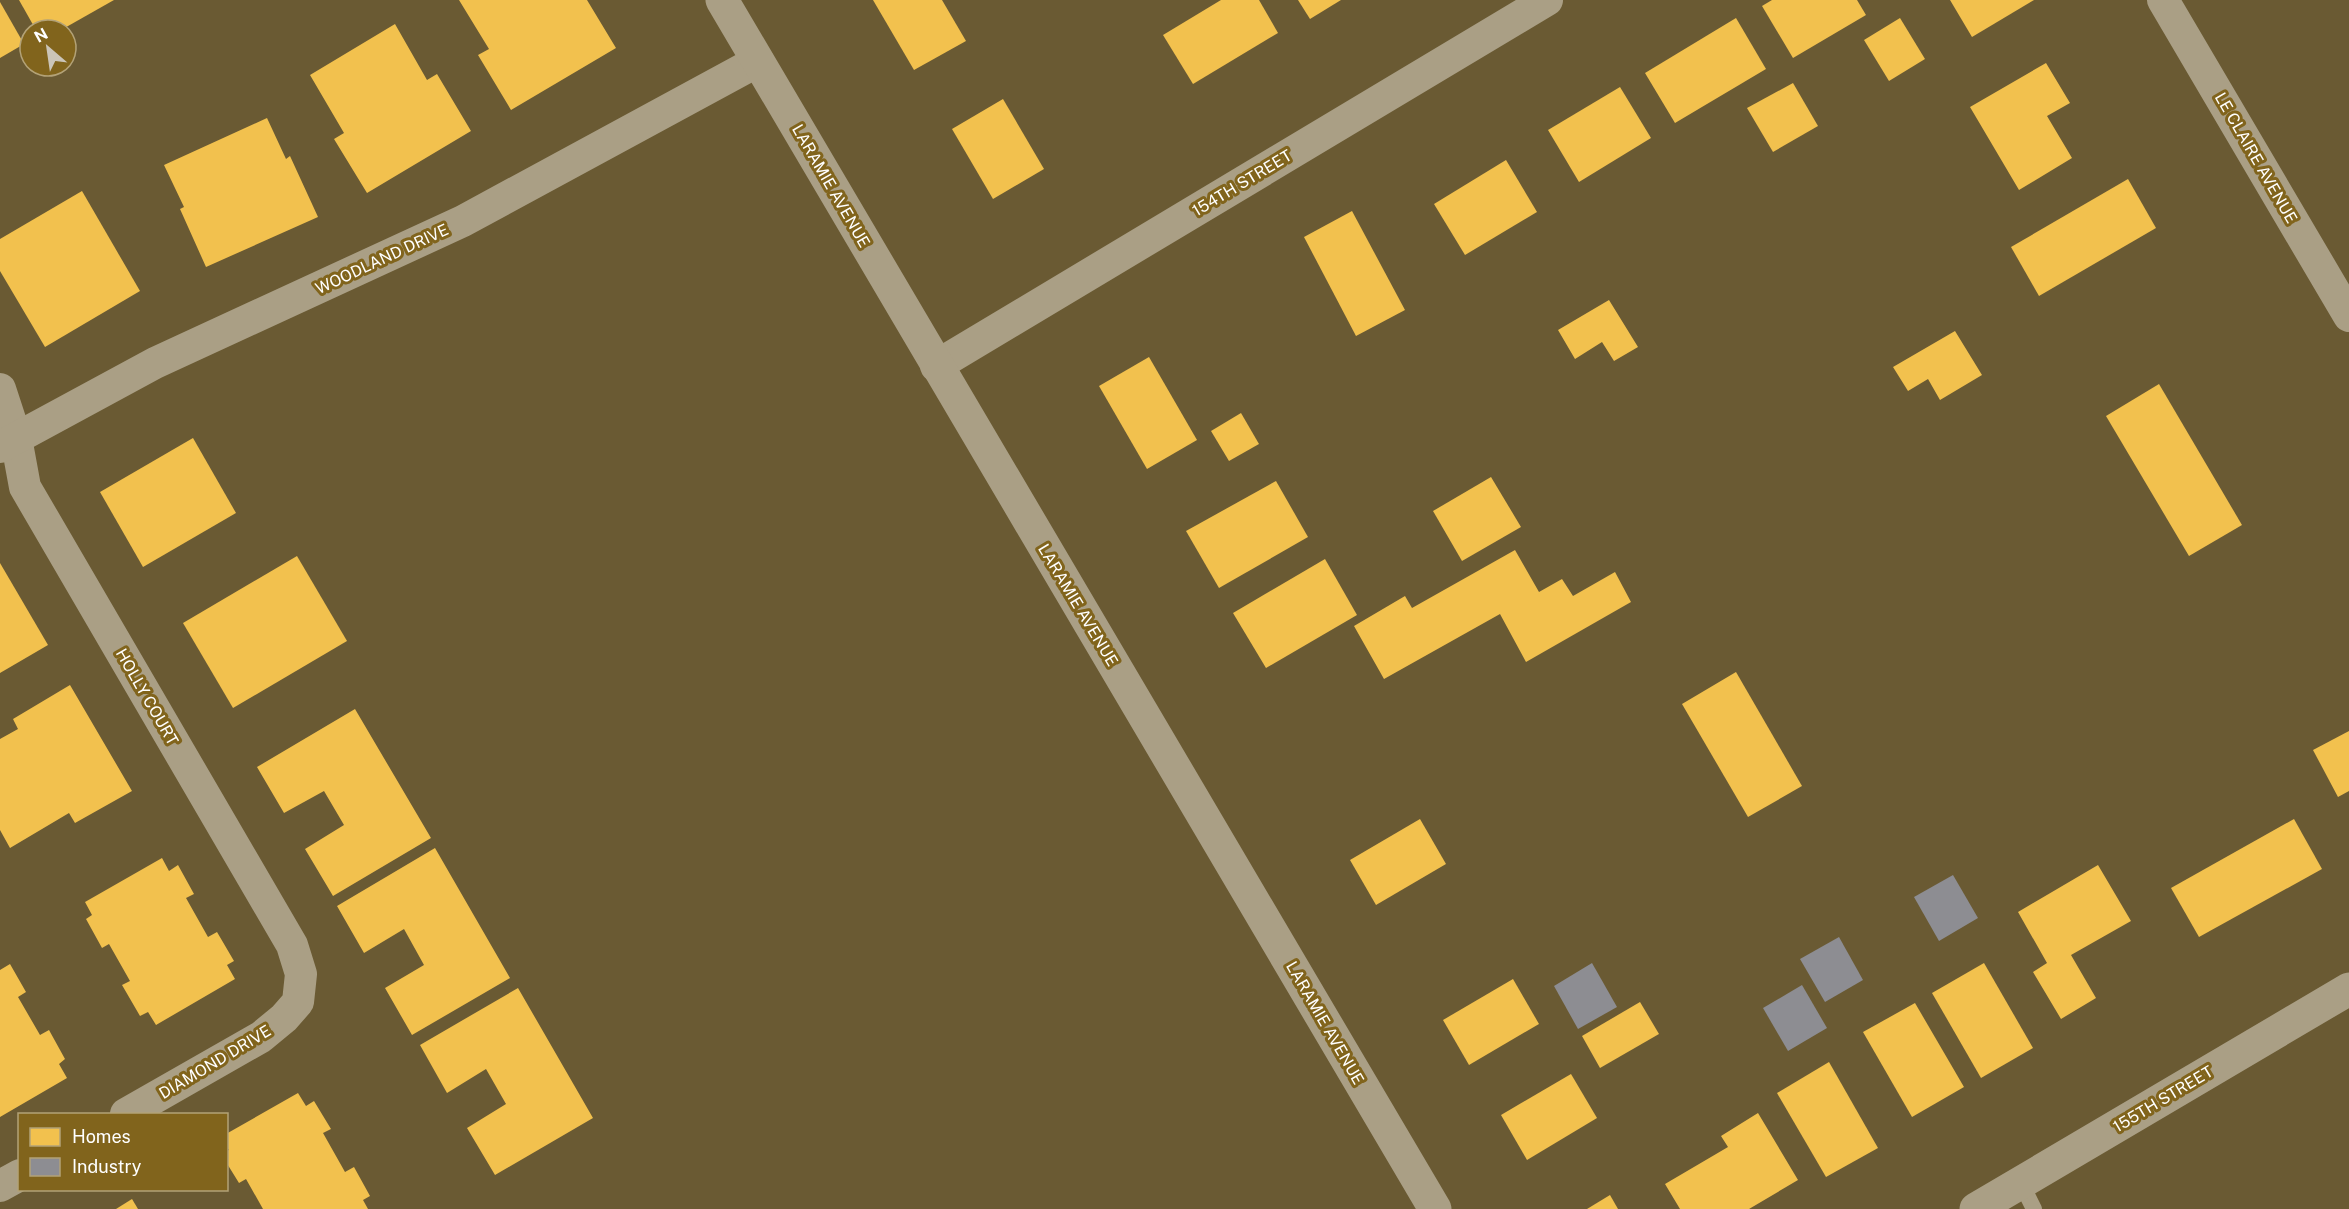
<svg xmlns="http://www.w3.org/2000/svg" width="2349" height="1209" font-family="'Public Sans',sans-serif">
<rect width="100%" height="100%" fill="#6a5a33"/>
<!-- homes -->
<g fill="#f2c14e">
<polygon points="19,0 114,0 61,30 36,30"/>
<polygon points="459,0 587,0 616,48 511,110 478,55 489,49"/>
<polygon points="873,0 942,0 966,41 914,70"/>
<polygon points="1221,0 1259,0 1278,33 1193,84 1163,35"/>
<polygon points="1298,0 1341,0 1310,19"/>
<polygon points="1772,0 1857,0 1866,15 1793,58 1762,6"/>
<polygon points="1950,0 2034,0 1972,37"/>
<polygon points="0,2 24,44 0,58"/>
<polygon points="1736,18 1766,69 1675,123 1645,73"/>
<polygon points="1900,18 1925,59 1889,81 1864,40"/>
<polygon points="395,24 427,80 437,74 471,131 367,193 334,139 344,133 310,75"/>
<polygon points="2046,63 2070,103 2047,116 2072,158 2019,190 1970,107"/>
<polygon points="1793,83 1818,126 1773,152 1747,108"/>
<polygon points="1620,87 1651,138 1579,182 1548,130"/>
<polygon points="1003,99 1044,169 993,199 952,129"/>
<polygon points="267,118 286,159 290,156 318,217 206,267 180,209 184,207 164,165"/>
<polygon points="1506,160 1537,212 1465,255 1434,204"/>
<polygon points="2128,179 2156,228 2039,296 2011,247"/>
<polygon points="82,191 140,291 45,347 0,271 0,239"/>
<polygon points="1352,211 1405,310 1356,336 1304,237"/>
<polygon points="1609,300 1638,347 1614,361 1602,342 1575,359 1558,330"/>
<polygon points="1955,331 1982,375 1940,400 1928,379 1908,391 1893,367"/>
<polygon points="1149,357 1197,440 1147,469 1099,386"/>
<polygon points="2159,384 2242,525 2189,556 2106,416"/>
<polygon points="1241,413 1259,444 1229,461 1211,431"/>
<polygon points="193,438 236,513 143,567 100,492"/>
<polygon points="1491,477 1521,527 1462,561 1433,511"/>
<polygon points="1276,481 1308,537 1219,588 1186,531"/>
<polygon points="1515,550 1539,592 1562,579 1573,596 1615,572 1631,602 1526,662 1500,614 1384,679 1354,626 1405,596 1412,608"/>
<polygon points="297,556 347,641 233,708 183,623"/>
<polygon points="1325,559 1357,615 1266,668 1233,613"/>
<polygon points="0,563 48,645 0,673"/>
<polygon points="1736,672 1802,786 1748,817 1682,704"/>
<polygon points="70,685 132,791 75,823 69,813 10,848 0,830 0,739 18,729 13,719"/>
<polygon points="355,709 431,838 333,896 305,849 344,825 324,791 284,813 257,767"/>
<polygon points="2349,731 2349,791 2338,797 2313,750"/>
<polygon points="1420,819 1446,864 1376,905 1350,860"/>
<polygon points="2294,819 2322,869 2199,937 2171,888"/>
<polygon points="435,848 510,978 412,1035 385,988 424,965 404,929 364,953 337,906"/>
<polygon points="162,858 169,871 178,865 194,894 186,898 208,937 217,932 234,961 227,965 235,979 156,1025 148,1012 140,1016 122,985 130,981 109,944 102,948 86,919 92,915 85,902"/>
<polygon points="2098,865 2131,921 2071,955 2096,998 2061,1019 2033,972 2047,963 2018,912"/>
<polygon points="1984,963 2033,1048 1981,1078 1932,993"/>
<polygon points="10,964 26,992 18,997 40,1035 49,1030 65,1059 59,1064 67,1078 0,1117 0,970"/>
<polygon points="1513,979 1539,1024 1469,1065 1443,1020"/>
<polygon points="518,988 593,1118 495,1175 467,1128 506,1104 486,1069 447,1093 420,1045"/>
<polygon points="1640,1002 1659,1034 1600,1068 1582,1036"/>
<polygon points="1915,1003 1964,1087 1912,1117 1863,1032"/>
<polygon points="1829,1062 1878,1148 1826,1177 1777,1093"/>
<polygon points="1571,1074 1597,1118 1527,1160 1501,1115"/>
<polygon points="298,1093 306,1106 314,1101 331,1129 323,1133 345,1172 354,1167 370,1196 363,1200 368,1209 263,1209 246,1179 239,1183 226,1162 226,1151 229,1150 226,1146 226,1134"/>
<polygon points="1758,1113 1798,1180 1749,1209 1680,1209 1665,1184 1728,1147 1721,1136"/>
<polygon points="1610,1195 1618,1209 1587,1209"/>
<polygon points="132,1199 138,1209 116,1209"/>
</g>
<!-- industry -->
<g fill="#8d8d92">
<polygon points="1953,875 1978,918 1939,941 1914,897"/>
<polygon points="1839,937 1863,980 1825,1002 1800,959"/>
<polygon points="1592,963 1617,1007 1578,1029 1554,986"/>
<polygon points="1802,985 1827,1028 1788,1051 1763,1008"/>
</g>
<g fill="none" stroke-linecap="round" stroke-linejoin="round">
<!-- service -->
<polyline stroke="#aa9f85" stroke-width="16" points="2021,1183 2034,1209"/>
<!-- minor -->
<g stroke="#aa9f85" stroke-width="32">
<polyline points="2163,0 2349,316"/>
<polyline points="936,366 1547,0"/>
<polyline points="0,389 16,438 25,487 292,945 301,974 298,1002 284,1018 261,1037 126,1114"/>
<polyline points="0,447 155,363 463,221 758,61"/>
<polyline points="0,1186 20,1175"/>
</g>
<!-- tertiary -->
<g stroke="#aa9f85" stroke-width="33">
<polyline points="722,0 1435,1209"/>
<polyline points="1976,1209 2349,989"/>
</g>
</g>
<g text-anchor="middle" dominant-baseline="central" stroke-width="6" stroke-linejoin="round" paint-order="stroke">
<!-- street labels -->
<g font-size="16" fill="#fff" stroke="#81641c">
<text transform="translate(2256 158) rotate(60)">LE CLAIRE AVENUE</text>
<text transform="translate(1242 183) rotate(-31)">154TH STREET</text>
<text transform="translate(831 186) rotate(60)">LARAMIE AVENUE</text>
<text transform="translate(382 259) rotate(-25)">WOODLAND DRIVE</text>
<text transform="translate(1078 605) rotate(59)">LARAMIE AVENUE</text>
<text transform="translate(147 697) rotate(60)">HOLLY COURT</text>
<text transform="translate(1325 1023) rotate(60)">LARAMIE AVENUE</text>
<text transform="translate(215 1062) rotate(-31)">DIAMOND DRIVE</text>
<text transform="translate(2163 1099) rotate(-31)">155TH STREET</text>
</g>
</g>
<!-- legend -->
<rect x="18" y="1113" width="210" height="78" fill="#81641c" stroke="#b3a277" stroke-width="1.5"/>
<rect x="30" y="1128" width="30" height="18" fill="#f2c14e" stroke="#b3a277" stroke-width="1.5"/>
<text x="72" y="1143" font-size="18" fill="#ffffff">Homes</text>
<rect x="30" y="1158" width="30" height="18" fill="#8d8d92" stroke="#b3a277" stroke-width="1.5"/>
<text x="72" y="1173" font-size="18" fill="#ffffff">Industry</text>
<!-- north arrow -->
<g transform="translate(48 48) rotate(331)"><circle r="28" fill="#81641c" stroke="#b3a277" stroke-width="1.5"/>
<path d="M0-4.5L10 22L0 15L-10 22Z" fill="#cbc5b8"/>
<text y="-9" font-size="16" font-weight="bold" text-anchor="middle" fill="#ffffff">N</text>
</g>
</svg>
